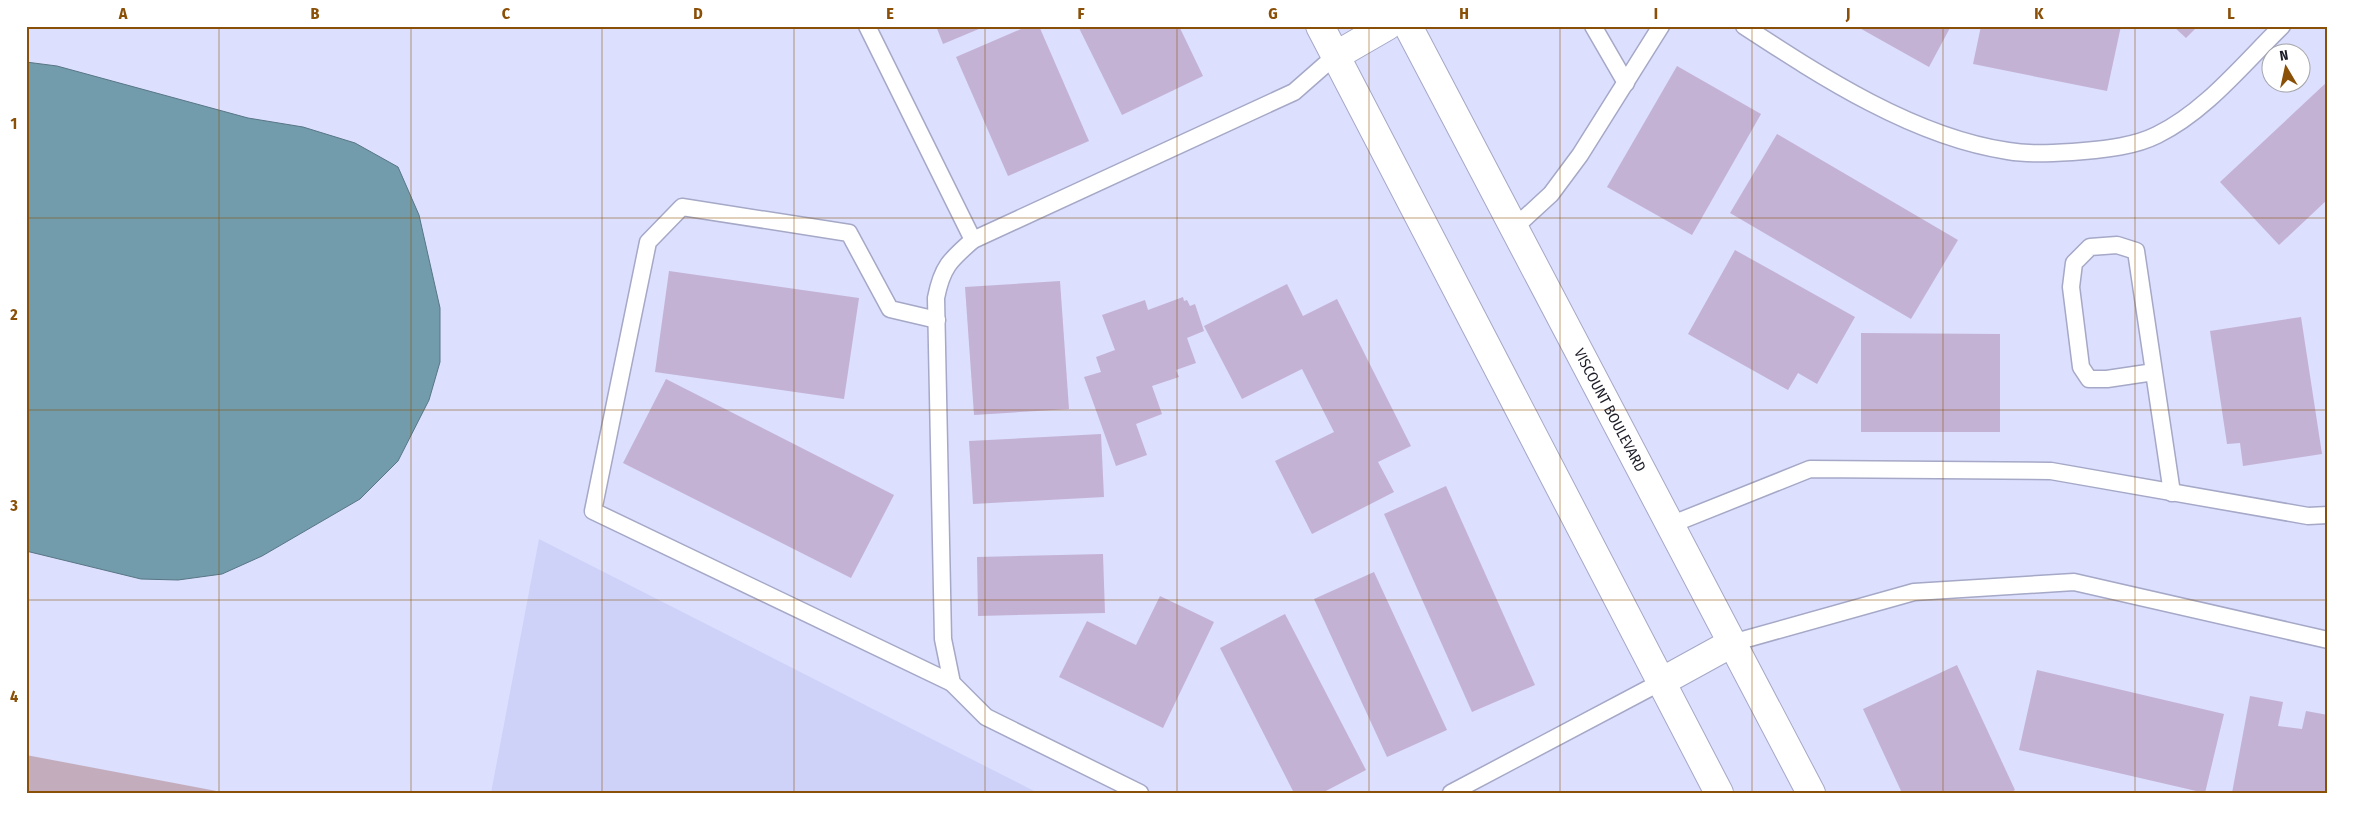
<svg xmlns="http://www.w3.org/2000/svg" width="2354" height="819" font-family="'Fira Sans Condensed',sans-serif">
<rect width="100%" height="100%" fill="#dcdffe"/>
<!-- built -->
<polygon fill="#ced2f8" points="539,539 1038,793 491,793"/>
<!-- green -->
<polygon fill="#c3adbc" points="26,755 227,793 26,793"/>
<!-- water -->
<polygon fill="#729cac" stroke="#587684" points="26,62 57,66 248,118 303,127 355,143 398,167 419,215 440,308 440,362 429,400 398,461 360,499 262,556 222,574 178,580 141,579 26,551"/>
<!-- building -->
<g fill="#c4b2d4">
<polygon points="936,26 986,26 943,44"/>
<polygon points="1028,26 1039,26 1089,141 1008,176 956,57"/>
<polygon points="1078,26 1179,26 1203,76 1122,115"/>
<polygon points="1856,26 1951,26 1929,67"/>
<polygon points="1981,26 2121,26 2107,91 1973,64"/>
<polygon points="2173,26 2198,26 2186,38"/>
<polygon points="1677,66 1761,114 1692,235 1607,187"/>
<polygon points="2328,81 2328,199 2279,245 2220,182"/>
<polygon points="1777,134 1958,240 1911,319 1730,213"/>
<polygon points="1735,250 1855,317 1817,384 1798,373 1788,390 1688,334"/>
<polygon points="669,271 859,298 844,399 655,372"/>
<polygon points="1060,281 1069,409 974,415 965,287"/>
<polygon points="1287,284 1303,316 1337,299 1411,446 1378,462 1394,492 1312,534 1275,461 1334,432 1302,369 1242,399 1204,326"/>
<polygon points="1183,297 1184,301 1187,300 1190,306 1195,304 1204,331 1187,338 1196,363 1176,370 1179,377 1152,386 1162,414 1136,424 1147,455 1116,466 1084,377 1101,372 1096,357 1115,350 1102,315 1145,300 1148,310"/>
<polygon points="2301,317 2322,454 2243,466 2240,443 2227,444 2210,331"/>
<polygon points="1861,333 2000,334 2000,432 1861,432"/>
<polygon points="666,379 894,495 851,578 623,463"/>
<polygon points="1101,434 1104,497 973,504 969,441"/>
<polygon points="1446,486 1535,685 1472,712 1384,514"/>
<polygon points="1103,554 1105,613 978,616 977,557"/>
<polygon points="1374,572 1447,730 1387,757 1314,599"/>
<polygon points="1160,596 1214,622 1163,728 1059,677 1087,621 1136,645"/>
<polygon points="1285,614 1366,770 1322,793 1294,793 1220,648"/>
<polygon points="1957,665 2015,790 2010,793 1902,793 1863,709"/>
<polygon points="2037,670 2224,714 2205,793 2019,750"/>
<polygon points="2250,696 2283,702 2278,726 2302,729 2306,711 2328,715 2328,793 2232,793"/>
</g>
<g fill="none" stroke-linecap="round" stroke-linejoin="round">
<!-- service casing -->
<g stroke="#a5a8c6" stroke-width="19">
<g id="service">
<polyline points="867,26 973,240"/>
<polyline points="1593,26 1626,83"/>
<path d="M1744 26C1822 77 1914 137 2008 151 2032 155 2059 153 2084 151 2107 149 2135 146 2157 135 2206 111 2243 64 2282 26"/>
<polyline points="1514,228 1551,194 1580,155 1661,26"/>
<polyline points="937,320 890,309 849,233 682,207 648,242 593,511 952,683"/>
<polyline points="2154,372 2107,379 2089,379 2081,367 2071,287 2074,263 2090,247 2117,245 2136,251 2172,493"/>
<polyline points="1670,525 1810,469 2051,471 2308,516 2328,515"/>
<polyline points="1732,643 1914,592 2074,582 2328,640"/>
<path d="M1140 793 986 717 952 683 943 639 936 298C942 267 950 260 973 240L1294 92 1335 56"/>
<polyline points="1451,793 1661,682"/>
</g>
</g>
<!-- secondary casing -->
<g stroke="#a5a8c6" stroke-width="30">
<g id="secondary">
<polyline points="1320,26 1719,793"/>
<path id="s1" d="M1408 26 1811 793"/>
<polyline points="1335,56 1387,26"/>
<polyline points="1661,682 1732,643"/>
</g>
</g>
<!-- service -->
<use href="#service" stroke="#fff" stroke-width="16"/>
<!-- secondary -->
<use href="#secondary" stroke="#fff" stroke-width="28"/>
</g>
<!-- grid -->
<path fill="none" stroke="#8a5008" stroke-width="1" stroke-opacity="0.55" d="M219 26V793M411 26V793M602 26V793M794 26V793M985 26V793M1177 26V793M1369 26V793M1560 26V793M1752 26V793M1943 26V793M2135 26V793M26 218H2328M26 410H2328M26 600H2328"/>
<g text-anchor="middle" dominant-baseline="central" stroke-width="4.5" stroke-linejoin="round" paint-order="stroke">
<!-- street labels -->
<g font-size="15" fill="#1c1d28" stroke="#fff">
<text stroke="none"><textPath href="#s1" startOffset="434">VISCOUNT BOULEVARD</textPath></text>
</g>
</g>
<!-- border -->
<rect width="2354" height="819" fill="none" stroke="#ffffff" stroke-width="55"/>
<!-- north arrow -->
<g transform="translate(2286 68) rotate(351)"><circle r="24" fill="#ffffff" stroke="#a4a5a9"/>
<path d="M0-4L9 19L0 12L-9 19Z" fill="#8a5008"/>
<text y="-8" font-size="14" font-weight="bold" text-anchor="middle" fill="#1c1d28">N</text>
</g>
<rect x="28" y="28" width="2298" height="764" fill="none" stroke="#8a5008" stroke-width="2"/>
<g font-size="16" text-anchor="middle" font-weight="bold" fill="#8a5008">
<text x="123" y="19">A</text>
<text x="315" y="19">B</text>
<text x="506" y="19">C</text>
<text x="698" y="19">D</text>
<text x="890" y="19">E</text>
<text x="1081" y="19">F</text>
<text x="1273" y="19">G</text>
<text x="1464" y="19">H</text>
<text x="1656" y="19">I</text>
<text x="1848" y="19">J</text>
<text x="2039" y="19">K</text>
<text x="2231" y="19">L</text>
<text x="14" y="129">1</text>
<text x="14" y="320">2</text>
<text x="14" y="511">3</text>
<text x="14" y="702">4</text>
</g>
</svg>
